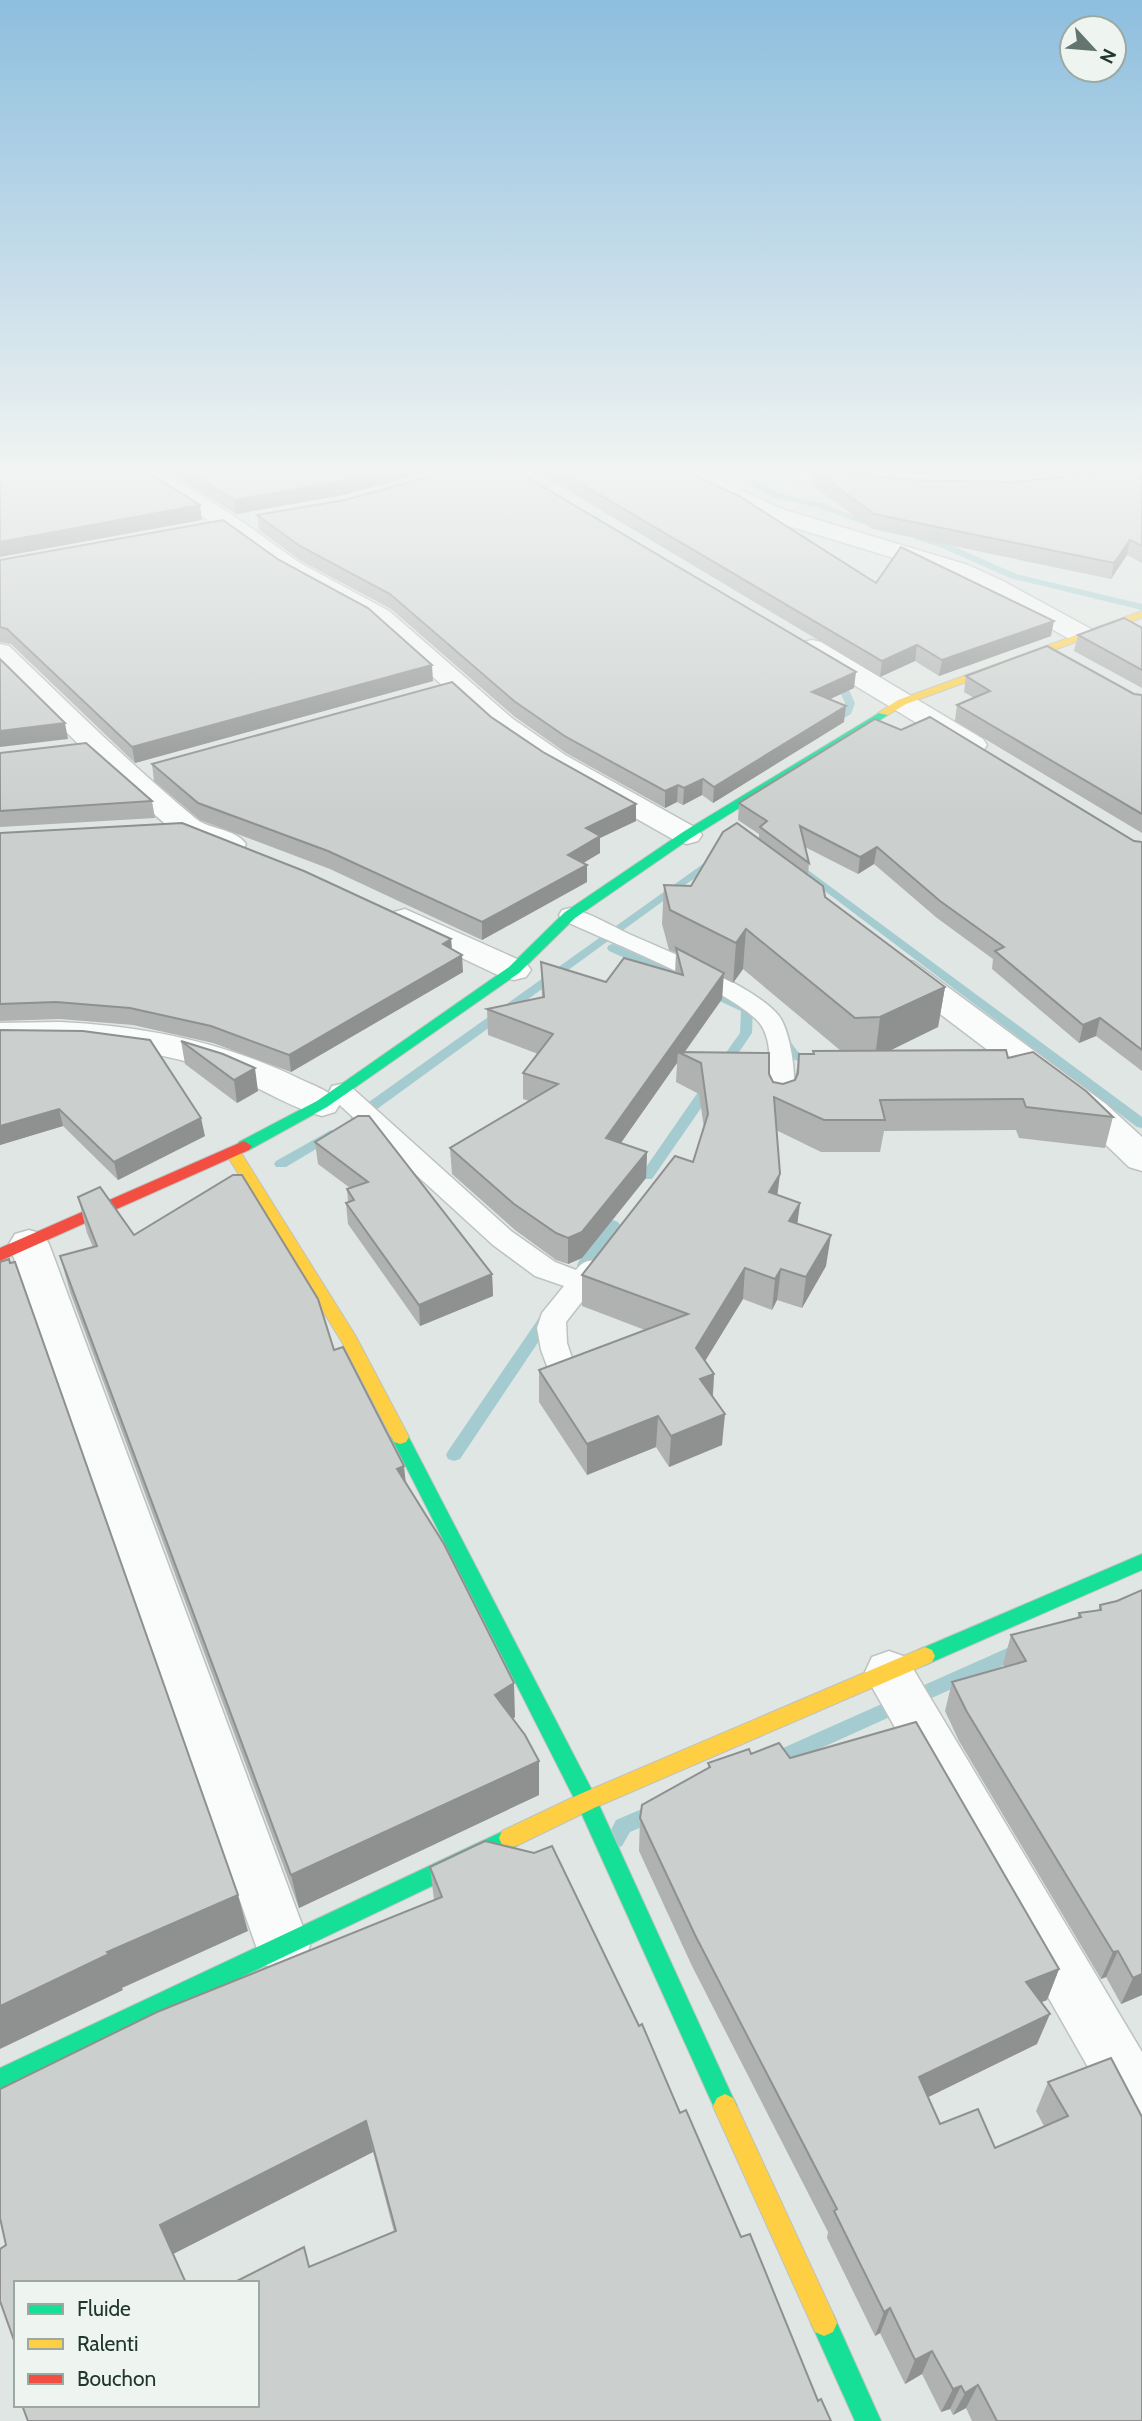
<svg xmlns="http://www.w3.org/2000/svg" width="1142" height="2421" font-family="Cabin,sans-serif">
<rect width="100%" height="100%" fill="#e0e6e3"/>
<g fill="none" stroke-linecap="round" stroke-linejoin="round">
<!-- stream -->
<g fill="#a4ccd0" fill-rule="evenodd">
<polygon points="728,472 738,472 780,494 821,503 881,526 874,528 816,507 774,498"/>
<polygon points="917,534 946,543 1016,574 1142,604 1142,610 1010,578 940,547 914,539 914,535"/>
<polygon points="831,680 849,690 855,703 851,714 832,725 827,722 842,710 845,703 841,694 826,683"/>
<polygon points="717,854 723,857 721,859 362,1120 352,1120 350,1117 352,1114"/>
<polygon points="793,859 1142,1117 1142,1128 1137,1127 789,864 787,862"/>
<polygon points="613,944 675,971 677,974 675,977 667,977 609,951 607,948 609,945"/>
<polygon points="706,986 753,1009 752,1033 726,1071 721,1072 715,1068 740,1033 741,1011 702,993 700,990"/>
<polygon points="780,1032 784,1033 798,1052 821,1059 822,1062 821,1065 816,1066 788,1058 774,1036"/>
<polygon points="710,1081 717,1085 652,1179 642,1179 640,1176 642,1173 705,1082"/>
<polygon points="331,1130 338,1134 336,1137 286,1167 276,1167 274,1164 276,1161"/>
<polygon points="613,1220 618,1222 620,1225 618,1228 589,1269 579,1269 577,1265 579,1261 608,1222"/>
<polygon points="548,1311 553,1312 555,1316 553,1320 460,1459 454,1461 448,1459 446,1455 448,1451 543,1312"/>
<polygon points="1021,1642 1027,1645 1030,1650 1027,1655 777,1768 771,1770 765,1768 762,1762 765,1756"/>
<polygon points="656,1803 663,1806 665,1812 663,1818 630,1832 622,1846 615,1849 608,1846 606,1840 616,1820"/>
</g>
<!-- lane casing -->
<g stroke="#bdc3c0" stroke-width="3">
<g id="lane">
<path d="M570 908C590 913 610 925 629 934 665 950 757 987 779 1016 792 1034 800 1092 789 1110L780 1112 771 1110 768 1104C768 1081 775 1046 761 1025 740 994 602 938 562 920L559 915 562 910Z"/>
<path d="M341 1084 350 1086 511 1231 555 1262 576 1270C584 1260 590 1259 602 1262L606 1269 602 1276 566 1322 567 1343 579 1379 575 1387 565 1390 555 1387 541 1350 537 1328 542 1313 564 1286 535 1276 493 1245 332 1098 329 1092 332 1086Z"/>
</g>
</g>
<!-- street casing -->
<g stroke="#bdc3c0" stroke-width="3">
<g id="street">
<polygon points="136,472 163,472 237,518 300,563 389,611 513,719 565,755 698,829 702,835 698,841 687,844 676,841 545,767 493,731 371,621 282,573 221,528 139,477"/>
<polygon points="671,472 700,472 785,510 968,565 1001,580 1091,629 1095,635 1091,641 1082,643 1073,641 983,590 950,575 769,520 726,503 674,477"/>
<polygon points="780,472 849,472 874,476 877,481 874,486 866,488 791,479 783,477"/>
<polygon points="812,640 821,642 983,739 987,745 983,751 973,754 963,751 803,654 799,648 803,642"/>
<path d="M0 644 9 646C70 705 130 764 195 818 209 830 235 828 246 844L242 851 231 853 220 851 177 834 118 783 0 667Z"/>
<polygon points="405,909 526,963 531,970 526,977 514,980 502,977 394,926 389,919 394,912"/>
<polygon points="902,959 914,962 1106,1104 1142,1137 1142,1171 1129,1167 1080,1120 890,976 885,969 890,962"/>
<path d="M60 1022C144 1026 224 1042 300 1079 314 1086 332 1091 340 1104L335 1112 322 1116C289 1107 260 1087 228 1075 155 1047 78 1042 0 1045V1023Z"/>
<polygon points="29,1230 43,1234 49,1244 310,1946 302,1965 283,1972 264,1965 256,1946 9,1244 15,1234"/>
<polygon points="889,1651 906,1657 1142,2052 1142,2136 1122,2127 872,1687 865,1672 872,1657"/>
</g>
</g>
<!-- fast casing -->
<g stroke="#bdc3c0" stroke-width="2">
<g id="fast">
<polygon points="884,710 888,711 888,715 691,838 575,918 519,973 327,1107 249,1150 239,1150 236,1146 239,1142 317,1101 509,967 565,912 683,832"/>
<polygon points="400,1430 406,1432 594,1794 733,2098 737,2106 733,2114 725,2118 717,2114 579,1808 391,1437 394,1432"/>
<polygon points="1142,1554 1142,1570 932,1662 925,1665 918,1662 915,1656 918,1650"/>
<polygon points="510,1828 518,1831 521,1838 518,1845 0,2092 0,2068"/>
<polygon points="824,2310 833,2314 881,2421 855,2421 811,2323 815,2314"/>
</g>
</g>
<!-- slow casing -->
<g stroke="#bdc3c0" stroke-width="2">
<g id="slow">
<polygon points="1142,611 1142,618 906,704 888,715 878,713 898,700"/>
<polygon points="233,1147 238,1148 355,1335 409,1437 406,1442 400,1444 394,1442 342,1342 225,1152"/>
<polygon points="925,1647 932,1650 935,1656 932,1662 594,1808 518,1845 510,1848 502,1845 499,1838 502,1831 580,1794"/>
<polygon points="725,2094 733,2098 833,2314 837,2323 833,2332 824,2336 815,2332 713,2106 717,2098"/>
</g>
</g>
<!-- jam casing -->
<g stroke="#bdc3c0" stroke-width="2">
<polygon id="jam" points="244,1141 252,1146 249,1150 0,1261 0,1248"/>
</g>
<!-- lane -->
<use href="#lane" fill="#fafbfb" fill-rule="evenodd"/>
<!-- street -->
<use href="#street" fill="#fafbfb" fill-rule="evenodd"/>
<!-- fast -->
<use href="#fast" fill="#16e098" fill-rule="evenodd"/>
<!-- slow -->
<use href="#slow" fill="#ffcf43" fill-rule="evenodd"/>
<!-- jam -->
<use href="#jam" fill="#f24e42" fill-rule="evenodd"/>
</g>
<!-- wall -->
<g fill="#afb2b0" fill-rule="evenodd">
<polygon points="168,472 427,472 343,495 236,514"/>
<polygon points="537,472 688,472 876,583 1051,636 939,676 915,661 880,677"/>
<polygon points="814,472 831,472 909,480 1011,482 1142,472 1142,563 1127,555 1111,579 872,529 812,485"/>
<polygon points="861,472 1103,472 993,477"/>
<polygon points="345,500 854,688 830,699 844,722 713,803 702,795 683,805 677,802 665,808 566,753 515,717 391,609 301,561 259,530 257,515"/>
<polygon points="0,560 433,681 135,763 11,644 0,642"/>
<polygon points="1142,628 1142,688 1074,651 1078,635"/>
<polygon points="966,676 1142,695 1142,833 955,721 957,705 974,698 964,692"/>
<polygon points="491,717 636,821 600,838 600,853 583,863 587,865 587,882 482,940 330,869 200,820 154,781 152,764"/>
<polygon points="0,753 152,801 155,818 0,827"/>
<path d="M739 803 1142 842V1071L1096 1036 1079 1043 992 969 993 959 937 918 874 864 858 874 805 847 809 863 808 875 825 897 945 987 938 1027 888 1051 1008 1058 1113 1117 1105 1148 1019 1138 1016 1130 884 1131 880 1152H821L776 1130 777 1195 800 1203 797 1223 826 1266 802 1308 777 1300 772 1310 743 1299 705 1361 714 1374 713 1397 722 1445 669 1467 656 1447 587 1475 539 1402V1370L645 1330 582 1306V1275L693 1162 704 1128 699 1094 676 1082 677 1063 621 1143 647 1152 646 1178 582 1258 568 1264 556 1260 515 1230 452 1174 450 1148 529 1101 523 1099V1073L538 1054 488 1035 487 1009 542 997 541 962 606 982 675 973 676 953 669 950 662 924 664 885 691 886 759 839V834L738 820ZM743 969 841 1051 813 1054H799L795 1080 783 1084 773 1082 769 1074 685 1052 722 999 723 978 733 983Z"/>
<polygon points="0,833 451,939 452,949 463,972 291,1072 213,1043 133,1025 60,1019 0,1021"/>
<polygon points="0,1030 205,1136 118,1180 63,1126 0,1145"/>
<polygon points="181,1041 258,1091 237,1103 185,1064"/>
<polygon points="315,1142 492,1274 493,1296 420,1326 348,1224 346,1203 348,1202 347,1189 350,1188 318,1164"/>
<polygon points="78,1197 134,1235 334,1350 406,1483 515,1717 513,1719 539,1761 539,1795 299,1908 70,1292 60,1256 93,1247 87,1233"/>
<polygon points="1142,1590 1142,1995 1121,2004 1106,1977 1101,1979 959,1741 945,1711 952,1682 1005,1667 1003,1664 1011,1635 1077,1618 1079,1613 1098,1611 1100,1605 1117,1601"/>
<polygon points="751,1754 790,1758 1059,1969 1047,2000 1041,2002 1037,2044 928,2097 940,2124 995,2148 1044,2126 1036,2111 1048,2082 1111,2058 1142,2421 972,2421 966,2408 953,2415 950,2409 941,2412 922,2374 905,2384 880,2333 875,2336 827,2238 828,2232 692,1966 639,1851 640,1818 708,1768 708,1763"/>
<polygon points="430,1867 680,2113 741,2237 818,2401 310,2266 394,2232 373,2152 173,2254 6,2245 434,1900"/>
</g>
<!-- shaded-wall -->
<g fill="#8e9190">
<polygon points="374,472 427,472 343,495 236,514 234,500"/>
<polygon points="200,505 202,520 0,557 0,542"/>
<polygon points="1130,540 1127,555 1111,579 1114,563"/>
<polygon points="1054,621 1051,636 939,676 942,660"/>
<polygon points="917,645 915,661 880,677 882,661"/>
<polygon points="432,665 433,681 135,763 132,747"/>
<polygon points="856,672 854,688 811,708 812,692"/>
<polygon points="846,706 844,722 713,803 714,787"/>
<polygon points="65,723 68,739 0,747 0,731"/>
<polygon points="703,779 702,795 683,805 684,788"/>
<polygon points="678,785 677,802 665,808 665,791"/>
<polygon points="636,804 636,821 600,838 600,853 568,872 568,855 586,828"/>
<polygon points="877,847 874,864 858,874 860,857"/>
<polygon points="587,865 587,882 482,940 482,922"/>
<polygon points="746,929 743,969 733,983 736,943"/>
<polygon points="451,939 452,956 443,944"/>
<polygon points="462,955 463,972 291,1072 289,1055"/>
<polygon points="724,973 722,999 683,1054 678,1052 677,1063 606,1164 606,1138"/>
<polygon points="945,987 938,1027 875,1058 880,1017"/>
<polygon points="1100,1018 1096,1036 1079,1043 1083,1025"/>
<polygon points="255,1068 258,1091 237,1103 234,1080"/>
<polygon points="59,1109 63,1126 0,1145 0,1126"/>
<polygon points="201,1118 205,1136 118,1180 114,1162"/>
<polygon points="647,1152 646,1178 582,1258 568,1264 568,1238"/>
<polygon points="780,1174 776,1206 769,1192"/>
<polygon points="800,1203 796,1234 789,1221"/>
<polygon points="831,1235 826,1266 802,1308 806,1277"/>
<polygon points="745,1268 743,1299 694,1379 696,1348"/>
<polygon points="781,1269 777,1300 772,1310 775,1279"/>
<polygon points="492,1274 493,1296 420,1326 419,1305"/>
<polygon points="714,1374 712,1405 700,1379"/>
<polygon points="725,1414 722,1445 669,1467 671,1436"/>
<polygon points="658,1416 656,1447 587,1475 587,1444"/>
<polygon points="404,1466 408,1503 397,1469"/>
<polygon points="514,1683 515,1717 497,1730 495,1695"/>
<polygon points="539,1761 539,1795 299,1908 291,1875"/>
<polygon points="238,1895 248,1931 122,1988 123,1990 0,2049 0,2006 107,1952"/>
<polygon points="1118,1951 1106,1977 1101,1979 1113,1952"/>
<polygon points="1059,1969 1047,2000 1014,2013 1026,1982"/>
<polygon points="1142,1974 1142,1995 1121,2004 1133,1978"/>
<polygon points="1050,2014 1037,2044 910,2106 919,2077"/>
<polygon points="366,2121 373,2152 173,2254 160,2225"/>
<polygon points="890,2308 880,2333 875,2336 884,2312"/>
<polygon points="932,2351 922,2374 905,2384 915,2360"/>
<polygon points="978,2385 966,2408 953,2415 965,2393"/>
<polygon points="961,2386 950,2409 941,2412 953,2389"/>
</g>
<!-- building -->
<g fill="#cbcfcd" stroke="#8e9190" stroke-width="2">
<polygon points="0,472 147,472 200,505 0,542"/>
<polygon points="189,472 374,472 342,481 234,500"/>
<polygon points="446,472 518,472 856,672 812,692 846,706 714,787 703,779 684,788 678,785 665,791 566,737 514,701 390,594 300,546 257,515 345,500"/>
<polygon points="561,472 688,472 739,496 876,583 901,547 1054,621 942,660 917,645 882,661"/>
<polygon points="816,472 831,472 909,480 1011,482 1114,472 1142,472 1142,546 1130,540 1114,563 874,514"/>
<polygon points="223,520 279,560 368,608 432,665 132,747 7,629 0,627 0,560"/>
<polygon points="1124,618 1142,628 1142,670 1078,635"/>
<polygon points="1047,646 1134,694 1142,695 1142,814 957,705 990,691 966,676"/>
<polygon points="0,659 65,723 0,731"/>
<polygon points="452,682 491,717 543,752 636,804 586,828 600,836 568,855 587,865 482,922 328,851 198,803 152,764"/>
<polygon points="930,717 1134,841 1142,842 1142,1050 1100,1018 1083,1025 995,951 1004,947 940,901 877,847 860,857 800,826 809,863 760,827 767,821 739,803 875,719 901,730"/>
<polygon points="86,743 152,801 0,811 0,753"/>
<polygon points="182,823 304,871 451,939 443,944 462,955 289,1055 211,1026 130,1008 56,1002 0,1004 0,833"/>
<polygon points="737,823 823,886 825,897 945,987 880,1017 855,1018 746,929 736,943 670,910 664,885 691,886 723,832"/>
<polygon points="676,948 724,973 606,1138 647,1152 582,1232 568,1238 556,1233 514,1204 450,1148 558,1084 523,1073 553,1034 487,1009 544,997 541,962 606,982 624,958 683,975"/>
<polygon points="0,1030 83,1031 150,1040 201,1118 114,1162 59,1109 0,1126"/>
<polygon points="181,1041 223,1054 255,1068 234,1080"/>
<polygon points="1006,1050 1008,1058 1033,1052 1086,1091 1113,1117 1026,1107 1023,1099 880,1100 885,1120 824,1120 774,1097 780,1174 769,1192 800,1203 789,1221 831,1235 806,1277 781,1269 775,1279 745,1268 696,1348 714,1374 700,1379 725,1414 671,1436 658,1416 587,1444 539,1370 688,1314 582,1275 675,1156 693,1162 708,1114 701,1063 678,1052 769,1053 769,1074 773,1082 783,1084 795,1080 798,1073 799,1054 814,1054 813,1051"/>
<polygon points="358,1116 369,1116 492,1274 419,1305 346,1203 354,1200 347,1189 368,1182 315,1142"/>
<polygon points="233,1175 242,1175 318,1299 334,1350 343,1347 404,1466 397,1469 444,1544 514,1683 495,1695 525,1735 539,1761 291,1875 60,1256 97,1246 78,1197 100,1187 134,1235"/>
<polygon points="9,1259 10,1263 15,1262 238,1895 107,1952 109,1954 0,2006 0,1262"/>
<polygon points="1142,1590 1142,1974 1133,1978 1118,1951 1113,1952 967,1712 952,1682 1026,1661 1011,1635 1081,1617 1079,1613 1101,1610 1100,1605 1117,1601"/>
<polygon points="916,1722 1059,1969 1026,1982 1050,2014 919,2077 940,2124 978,2109 995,2148 1068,2116 1048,2082 1111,2058 1142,2117 1142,2421 997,2421 978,2385 965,2393 961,2386 953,2389 932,2351 915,2360 890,2308 884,2312 834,2211 837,2209 695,1935 640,1818 642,1805 710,1767 708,1763 749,1749 751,1754 779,1743 790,1758"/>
<polygon points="485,1841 534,1853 552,1846 639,2026 642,2024 680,2113 686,2110 741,2237 750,2234 818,2401 821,2399 831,2421 28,2421 22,2405 257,2405 257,2283 233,2283 304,2247 309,2267 396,2231 366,2121 160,2225 186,2283 16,2283 16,2346 0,2301 0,2249 6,2245 0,2218 0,2089 157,2012 442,1897 430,1867"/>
</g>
<!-- sky -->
<linearGradient id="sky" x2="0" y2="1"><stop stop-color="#8dbede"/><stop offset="0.58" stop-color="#f1f4f2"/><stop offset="1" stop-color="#f1f4f2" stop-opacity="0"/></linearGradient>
<rect width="1142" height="811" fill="url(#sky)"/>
<!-- legend -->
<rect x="14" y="2281" width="245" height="126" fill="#eef5f1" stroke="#9ca9a3" stroke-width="2"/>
<rect x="28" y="2304" width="35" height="10" fill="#16e098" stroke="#9ca9a3" stroke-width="2"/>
<text x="77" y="2316" font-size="21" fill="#21362f">Fluide</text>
<rect x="28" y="2339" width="35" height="10" fill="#ffcf43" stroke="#9ca9a3" stroke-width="2"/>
<text x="77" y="2351" font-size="21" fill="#21362f">Ralenti</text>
<rect x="28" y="2374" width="35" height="10" fill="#f24e42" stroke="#9ca9a3" stroke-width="2"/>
<text x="77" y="2386" font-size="21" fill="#21362f">Bouchon</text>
<!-- north arrow -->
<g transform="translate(1093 49) rotate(116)"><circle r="33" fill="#eef5f1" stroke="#9ca9a3" stroke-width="2"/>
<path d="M0-5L12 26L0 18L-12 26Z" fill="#64746e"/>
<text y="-10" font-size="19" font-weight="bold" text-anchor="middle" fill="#21362f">N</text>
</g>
</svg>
